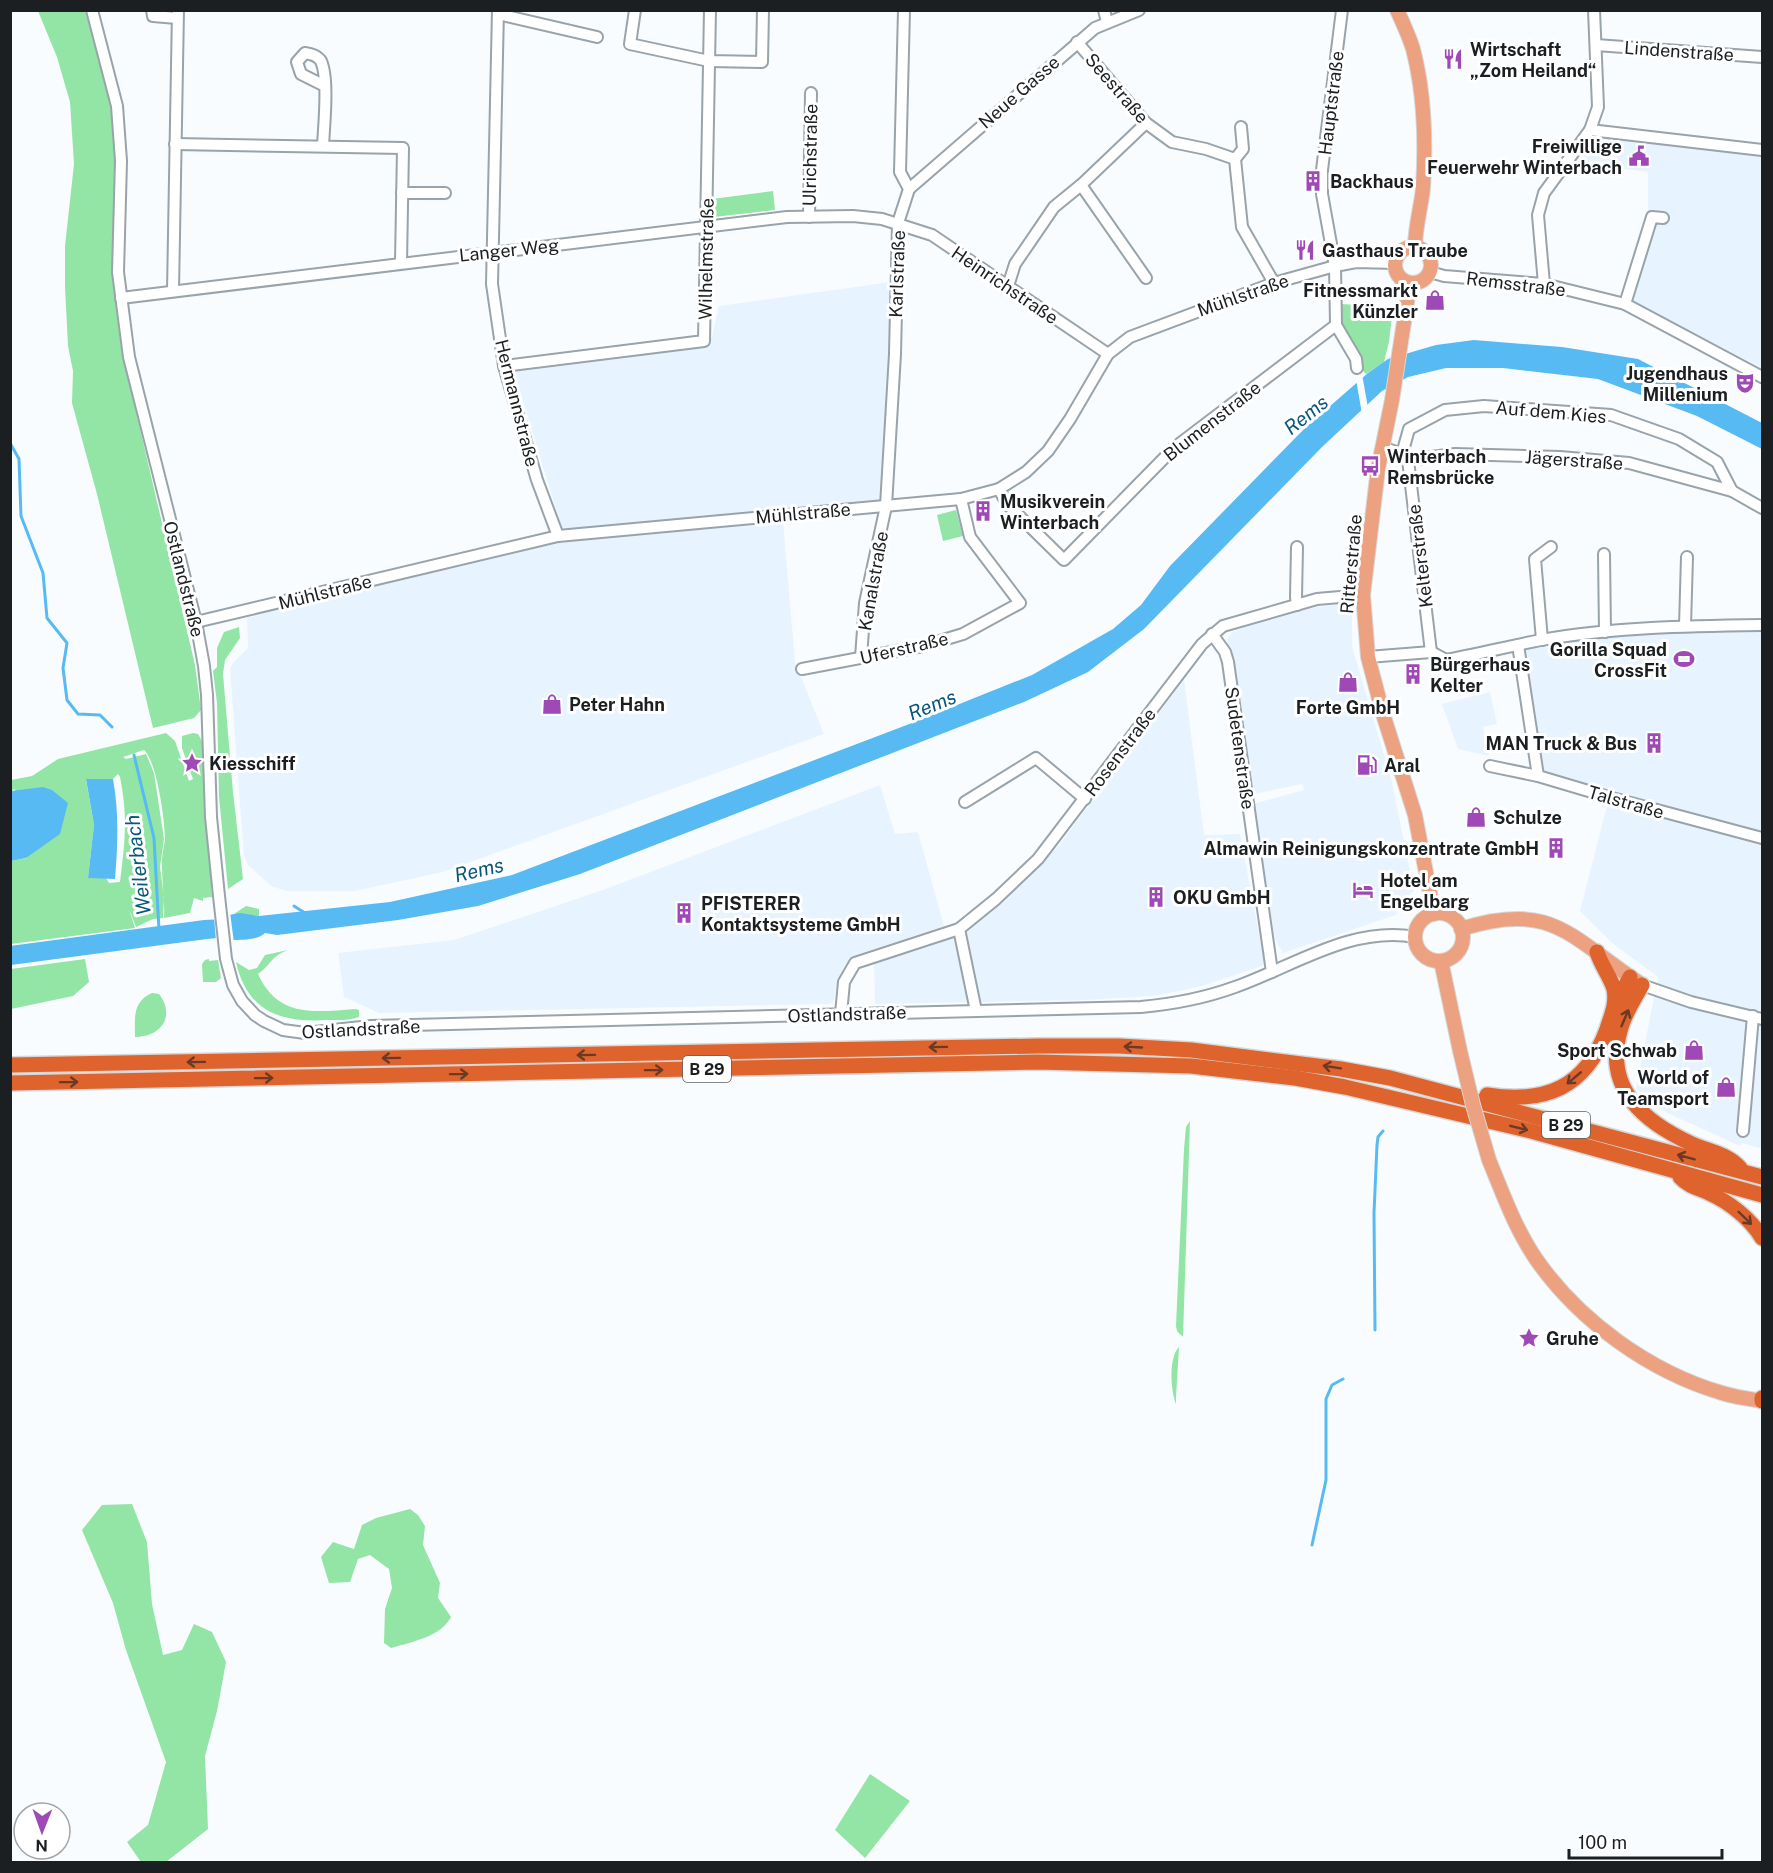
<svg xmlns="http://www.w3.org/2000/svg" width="1773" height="1873" font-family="'Public Sans',sans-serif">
<rect width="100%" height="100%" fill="#f8fcff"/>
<!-- built -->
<g fill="#e7f4ff">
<polygon points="1590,138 1762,148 1762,368 1627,298 1648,210 1648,172 1580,163"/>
<polygon points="891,282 893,354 884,511 783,520 795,662 824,734 443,872 355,891 286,891 271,886 248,865 244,857 230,669 233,663 248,648 247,618 565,539 512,365 712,338 719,306"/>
<polygon points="1342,604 1352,611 1352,646 1392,782 1414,891 1400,903 1396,915 1283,953 1275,939 1253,804 1304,790 1302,784 1250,795 1232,662 1227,640 1232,632 1260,622 1316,607"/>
<polygon points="1685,629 1762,629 1762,1149 1742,1143 1740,1146 1667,1113 1636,1089 1658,977 1612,943 1580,911 1609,798 1542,775 1522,649 1542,643"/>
<polygon points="1184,680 1204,835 1240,834 1265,965 1199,987 1153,996 1087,1000 875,1004 874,962 929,947 966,932 1006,900 1058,846"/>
<polygon points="1490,692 1497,724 1483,727 1489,756 1458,749 1442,704"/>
<polygon points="880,785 895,834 918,832 944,926 853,956 844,966 838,978 834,1000 830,1004 379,1013 344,997 338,953 454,940 603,890"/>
</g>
<!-- green -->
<g fill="#92e5a5" fill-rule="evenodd">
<polygon points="38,11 85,11 107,85 114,130 115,169 112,276 121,347 195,665 201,710 194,718 153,728 97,494 72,403 73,371 68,346 65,287 65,246 74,164 70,102 57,57"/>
<polygon points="773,191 775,210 714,217 712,199"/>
<polygon points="1341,304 1393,307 1389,342 1384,362 1366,374 1363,371 1360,355 1339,321"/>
<polygon points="956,510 963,536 943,541 937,515"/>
<polygon points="239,627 240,638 225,660 223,674 233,792 243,879 228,889 219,797 217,703 213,671 217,667 217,648 224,632"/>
<path d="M166 733 175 741 189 781 193 779 182 748V736L193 733 198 734 202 741 212 897 203 898V901L194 898 190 913 164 918C165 900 162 884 162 867 161 857 164 849 165 839 165 822 157 761 144 750L123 757 126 759 146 754 154 773 164 839 160 867 164 898 163 918 153 919 136 927 129 909 135 928 11 944V861L27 858 15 789 11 791V780L32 776 58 759ZM118 774 120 777C128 817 125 842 120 882L109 883 106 878H88L94 825 86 780 113 779Z"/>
<polygon points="246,906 259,909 259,916 234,914"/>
<path d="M288 950C271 956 271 965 258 974 278 1018 314 1012 355 1009L359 1010V1017C349 1021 338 1020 327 1020 282 1023 247 1012 236 962L249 970 257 968 265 955Z"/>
<polygon points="85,959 89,982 73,996 11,1009 11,969"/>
<polygon points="209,959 209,961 218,960 221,978 216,982 203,982 202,964 205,960"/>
<path d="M152 993 159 994C176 1016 161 1037 135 1037 135 1018 132 1002 152 993Z"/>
<polygon points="1190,1121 1183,1337 1177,1331 1176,1326 1184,1149 1186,1127"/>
<path d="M1179 1347 1176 1397V1404C1171 1391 1168 1358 1179 1347Z"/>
<polygon points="132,1504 147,1542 152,1604 163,1655 182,1650 194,1624 212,1632 226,1662 217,1711 205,1756 208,1829 166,1862 141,1862 127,1842 148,1825 166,1762 126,1650 113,1603 82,1530 102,1505"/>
<path d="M410 1509 418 1515 425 1526 423 1545 440 1583 438 1598 451 1617C441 1637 411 1642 391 1648L384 1643 385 1609 392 1588 389 1569 370 1555 358 1559 350 1582 329 1583 321 1557 333 1542 354 1549 362 1525 376 1518Z"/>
<polygon points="870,1774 910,1801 865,1858 835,1830"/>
</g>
<!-- water -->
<g fill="#57baf3">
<path d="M1474 340 1562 347 1638 359 1762 423V449L1697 416 1598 379 1503 368H1446L1408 377 1382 391 1322 447 1144 629 1088 672 1024 702 580 874 478 906 398 920 277 935 265 933C258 940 242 940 232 940L228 937 207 939 11 965 10 946 204 920 226 919 229 915 240 913 259 916 390 902 512 875 912 723 1032 675 1113 629 1141 605 1170 566 1306 427 1368 373 1388 359 1436 345Z"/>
<path d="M86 779H113C119 813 118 844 115 879L88 878 94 825Z"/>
<polygon points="43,787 52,790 68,803 60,834 26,858 11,861 11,791"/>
</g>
<!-- pier -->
<g fill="#f8fcff">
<polygon points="1362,374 1368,408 1362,414 1356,379"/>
<polygon points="230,912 234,943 227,940 216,941 214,917 224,916"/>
</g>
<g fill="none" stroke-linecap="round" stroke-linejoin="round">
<!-- stream -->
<g stroke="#57baf3" stroke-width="3">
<polyline points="10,443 19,459 21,516 43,573 47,618 67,643 63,668 67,700 78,714 100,715 112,727"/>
<polyline points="134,755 154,838 159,930"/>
<polyline points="294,906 305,913"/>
<polyline points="1375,1330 1374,1213 1377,1145 1378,1137 1383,1131"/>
<polyline points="1312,1545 1326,1480 1326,1399 1332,1385 1343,1379"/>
</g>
<!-- minor casing -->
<g stroke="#99a3aa" stroke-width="14">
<g id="minor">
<path d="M92 10 117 106 121 161 118 272 129 357 196 622 204 666 207 695 211 817 219 896 226 959 233 985 242 1001 255 1015 264 1021 283 1030 305 1033 371 1026 1141 1007C1173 1004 1205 998 1235 987 1292 967 1352 925 1415 937"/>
<polyline points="152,10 153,16 177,18"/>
<polyline points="498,10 492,284 504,366 537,480 558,536"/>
<polyline points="635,10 630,44 709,61 762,62 763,10"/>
<polyline points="1104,10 1107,22"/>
<polyline points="1342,10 1322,170 1322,194 1335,266 1336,325 1356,359 1357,368"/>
<polyline points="498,14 597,37"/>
<polyline points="1077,42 1146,123 1172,142 1206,149 1235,159 1242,227 1274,283"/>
<polyline points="1596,45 1762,57"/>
<polyline points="1590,130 1762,150"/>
<polyline points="175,144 403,148 401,263"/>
<path d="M323 146C324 125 329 79 321 61 317 55 311 54 305 53L297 62 301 74 325 86"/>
<polyline points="1235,159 1243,149 1241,127"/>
<polyline points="1081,185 1146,278"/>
<polyline points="909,189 1095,28 1139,10"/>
<polyline points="402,193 445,193"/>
<polyline points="809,217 811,93"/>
<polyline points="1430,272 1444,276 1544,284 1625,304 1762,377"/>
<polyline points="1544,284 1538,215 1544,193 1590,130 1598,107 1594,10"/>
<polyline points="1008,286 1015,264 1054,207 1081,185 1146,123"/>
<polyline points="173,291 178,10"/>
<polyline points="121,298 787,217 853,216 882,219 932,235 1108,354"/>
<polyline points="1625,304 1652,217 1663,218"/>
<polyline points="504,366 704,341 710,10"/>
<polyline points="1382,447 1402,454 1408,460 1455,454 1560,457 1629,463 1732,491 1762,508"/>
<polyline points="1402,454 1409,429 1445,410 1484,406 1611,415 1679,439 1717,462 1732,491"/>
<polyline points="1408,460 1431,652"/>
<polyline points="999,489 1007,504 1064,560 1174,448 1336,325"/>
<polyline points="1297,547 1296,597 1297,605"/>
<polyline points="1604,554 1605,632"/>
<polyline points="196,622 558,536 961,499 999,489 1026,472 1048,451 1070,419 1108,354 1130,337 1274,283 1335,266 1356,262 1395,263"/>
<polyline points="1685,626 1687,557"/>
<polyline points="1212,634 1225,652 1228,662 1272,972"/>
<polyline points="1542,640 1535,559 1551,547"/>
<polyline points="1518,645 1538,776"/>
<polyline points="861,657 865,603 886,506 895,354 898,223 909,189 900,172 904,10"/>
<path d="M1368 657 1431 652 1446 660C1478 654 1510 646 1541 640 1614 627 1689 626 1762 625"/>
<polyline points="802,669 923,646 963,634 1020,603 970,537 961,499"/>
<polyline points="1490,766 1538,776 1612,798 1762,838"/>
<polyline points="965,802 1036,758 1085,799"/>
<polyline points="1642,985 1691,1002 1762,1019"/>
<polyline points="976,1011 959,929 996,899 1038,859 1202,644 1223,626 1317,599 1363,595"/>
<polyline points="841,1014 844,982 855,963 959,929"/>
<polyline points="1743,1131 1753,1016"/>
</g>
</g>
<!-- major casing -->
<g stroke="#d6d7d7" stroke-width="16">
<g id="major">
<path d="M1397 10C1403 23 1409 36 1413 49 1425 95 1426 141 1423 188 1421 208 1415 227 1415 248"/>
<circle cx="1413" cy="265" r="18"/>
<polyline points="1410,283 1392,400 1378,469 1363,595 1368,657 1383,714 1415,815 1434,914"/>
<circle cx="1439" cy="937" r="24"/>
<path d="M1461 929C1551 900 1570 937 1638 982"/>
<polyline points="1441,961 1460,1051"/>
<path d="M1489 1160C1503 1194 1515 1228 1536 1259 1579 1321 1650 1372 1722 1393 1735 1397 1749 1399 1762 1401"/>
</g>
</g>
<!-- highway casing -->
<g stroke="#d6d7d7" stroke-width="18">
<g id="highway">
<path d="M1642 985C1634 1000 1624 1014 1620 1031 1604 1089 1644 1122 1692 1144 1708 1151 1728 1154 1740 1168"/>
<polyline points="1615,1006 1630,977"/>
<polyline points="10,1065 1038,1046 1119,1046 1191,1050 1341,1069 1390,1078 1762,1177"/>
<polyline points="10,1083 1037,1062 1191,1066 1295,1078 1345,1087 1531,1131 1762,1195"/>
<path d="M1487 1095C1545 1104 1586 1088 1607 1029 1611 1016 1617 1004 1614 989 1611 978 1601 965 1597 952"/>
<path d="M1680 1177C1688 1186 1698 1188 1709 1193 1729 1202 1751 1219 1762 1238"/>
<polyline points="1762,1401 1762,1398"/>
</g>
</g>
<!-- minor -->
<use href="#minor" stroke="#fff" stroke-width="10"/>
<!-- major -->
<use href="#major" stroke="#eca181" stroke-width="14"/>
<!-- highway -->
<use href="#highway" stroke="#df632d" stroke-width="15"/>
<!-- major-bridge casing -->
<g stroke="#d6d7d7" stroke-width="16" stroke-linecap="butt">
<polyline id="major-bridge" points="1460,1051 1473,1105 1489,1160"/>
</g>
<!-- major-bridge -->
<use href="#major-bridge" stroke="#eca181" stroke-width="14"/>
</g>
<!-- one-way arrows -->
<defs><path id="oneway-shaft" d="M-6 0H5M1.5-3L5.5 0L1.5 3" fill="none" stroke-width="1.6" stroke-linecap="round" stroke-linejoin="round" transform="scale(1.5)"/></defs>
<g stroke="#693a26">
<use href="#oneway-shaft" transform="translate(1625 1018) rotate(-67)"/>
<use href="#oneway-shaft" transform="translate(938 1047) rotate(179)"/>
<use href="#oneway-shaft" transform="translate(1133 1047) rotate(-177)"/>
<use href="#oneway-shaft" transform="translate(586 1055) rotate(179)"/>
<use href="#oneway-shaft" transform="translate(391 1058) rotate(179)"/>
<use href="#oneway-shaft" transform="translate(196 1062) rotate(179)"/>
<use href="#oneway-shaft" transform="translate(1332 1067) rotate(-171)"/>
<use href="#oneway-shaft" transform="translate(654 1070) rotate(-1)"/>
<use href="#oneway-shaft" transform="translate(459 1074) rotate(-1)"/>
<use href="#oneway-shaft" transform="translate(264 1078) rotate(-1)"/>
<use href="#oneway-shaft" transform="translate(1574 1078) rotate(140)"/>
<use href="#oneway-shaft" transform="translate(69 1082) rotate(-1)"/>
<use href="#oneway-shaft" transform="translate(1519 1128) rotate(14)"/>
<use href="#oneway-shaft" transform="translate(1686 1157) rotate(-165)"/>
<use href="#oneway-shaft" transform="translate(1745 1218) rotate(44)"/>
</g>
<!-- icons -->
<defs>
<g id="restaurant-bare" transform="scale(1.62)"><path d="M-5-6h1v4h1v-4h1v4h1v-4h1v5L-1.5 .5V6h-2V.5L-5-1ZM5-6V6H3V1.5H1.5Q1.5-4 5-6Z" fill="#9e49b6" stroke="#fff" stroke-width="2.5" paint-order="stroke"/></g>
<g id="civic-bare" transform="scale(1.62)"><path d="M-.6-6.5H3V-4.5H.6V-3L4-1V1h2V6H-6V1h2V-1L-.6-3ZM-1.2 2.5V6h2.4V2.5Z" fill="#9e49b6" stroke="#fff" stroke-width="2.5" paint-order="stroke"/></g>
<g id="building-bare" transform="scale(1.62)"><path d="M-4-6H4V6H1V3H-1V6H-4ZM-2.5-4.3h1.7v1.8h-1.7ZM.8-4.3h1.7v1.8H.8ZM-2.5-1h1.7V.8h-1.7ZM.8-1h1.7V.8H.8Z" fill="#9e49b6" stroke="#fff" stroke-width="2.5" paint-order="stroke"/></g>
<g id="shop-bare" transform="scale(1.62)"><path d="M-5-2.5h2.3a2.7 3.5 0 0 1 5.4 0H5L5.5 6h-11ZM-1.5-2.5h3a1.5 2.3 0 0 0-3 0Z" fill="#9e49b6" stroke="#fff" stroke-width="2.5" paint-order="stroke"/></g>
<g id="theatre-bare" transform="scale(1.62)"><path d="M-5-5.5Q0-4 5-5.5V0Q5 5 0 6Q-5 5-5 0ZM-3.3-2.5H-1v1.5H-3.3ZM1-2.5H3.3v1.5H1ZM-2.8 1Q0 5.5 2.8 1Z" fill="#9e49b6" stroke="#fff" stroke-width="2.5" paint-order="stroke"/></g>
<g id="bus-bare" transform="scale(1.62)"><path d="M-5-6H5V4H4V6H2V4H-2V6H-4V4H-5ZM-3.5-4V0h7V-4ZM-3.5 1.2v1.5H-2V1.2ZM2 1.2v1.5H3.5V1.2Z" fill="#9e49b6" stroke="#fff" stroke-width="2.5" paint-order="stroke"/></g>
<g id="stadium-bare" transform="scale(1.62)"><path d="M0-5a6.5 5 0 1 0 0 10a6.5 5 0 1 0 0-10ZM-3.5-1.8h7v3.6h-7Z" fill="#9e49b6" stroke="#fff" stroke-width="2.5" paint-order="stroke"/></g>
<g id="sight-bare" transform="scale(1.62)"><path d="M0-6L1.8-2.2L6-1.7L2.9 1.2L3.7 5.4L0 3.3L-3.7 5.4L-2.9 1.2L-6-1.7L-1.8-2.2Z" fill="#9e49b6" stroke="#fff" stroke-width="2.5" paint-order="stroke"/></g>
<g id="fuel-bare" transform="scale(1.62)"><path d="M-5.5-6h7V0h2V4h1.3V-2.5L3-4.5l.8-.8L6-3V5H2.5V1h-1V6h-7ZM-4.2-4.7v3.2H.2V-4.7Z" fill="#9e49b6" stroke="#fff" stroke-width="2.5" paint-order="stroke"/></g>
<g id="hotel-bare" transform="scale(1.62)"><path d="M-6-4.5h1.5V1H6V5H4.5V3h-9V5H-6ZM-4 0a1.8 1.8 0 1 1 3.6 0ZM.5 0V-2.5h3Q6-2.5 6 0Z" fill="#9e49b6" stroke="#fff" stroke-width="2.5" paint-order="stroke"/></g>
</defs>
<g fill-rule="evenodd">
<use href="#restaurant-bare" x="1453" y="59"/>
<use href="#civic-bare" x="1639" y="156"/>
<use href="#building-bare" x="1313" y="181"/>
<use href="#restaurant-bare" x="1305" y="250"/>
<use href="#shop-bare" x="1435" y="300"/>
<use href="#theatre-bare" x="1745" y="383"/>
<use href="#bus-bare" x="1370" y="466"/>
<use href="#building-bare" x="983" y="511"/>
<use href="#stadium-bare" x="1684" y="659"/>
<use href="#building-bare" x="1413" y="674"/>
<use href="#shop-bare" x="1348" y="682"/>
<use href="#shop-bare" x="552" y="704"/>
<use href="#building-bare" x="1654" y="743"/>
<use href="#sight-bare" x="192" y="763"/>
<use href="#fuel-bare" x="1367" y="765"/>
<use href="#shop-bare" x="1476" y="817"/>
<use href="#building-bare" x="1556" y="848"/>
<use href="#hotel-bare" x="1363" y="890"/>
<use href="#building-bare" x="1156" y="897"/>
<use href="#building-bare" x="684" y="913"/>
<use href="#shop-bare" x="1694" y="1050"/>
<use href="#shop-bare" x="1726" y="1087"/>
<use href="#sight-bare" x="1529" y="1338"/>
</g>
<g text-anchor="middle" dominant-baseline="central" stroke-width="6" stroke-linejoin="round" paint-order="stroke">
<!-- shield labels -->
<g fill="#fff" stroke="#5f6264" stroke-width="1.5">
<rect x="683" y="1056" width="48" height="26" rx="4.5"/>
<rect x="1542" y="1112" width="48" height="26" rx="4.5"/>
</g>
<g font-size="16" font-weight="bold" fill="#1b1f21">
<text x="707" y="1069">B 29</text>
<text x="1566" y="1125">B 29</text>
</g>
<!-- poi labels -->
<g font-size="18" font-weight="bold" fill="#1b1f21" stroke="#fff" text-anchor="start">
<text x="1470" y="49">Wirtschaft<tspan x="1470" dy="21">„Zom Heiland“</tspan></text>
<text x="1622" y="146" text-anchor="end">Freiwillige<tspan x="1622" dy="21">Feuerwehr Winterbach</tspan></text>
<text x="1330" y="181">Backhaus</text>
<text x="1322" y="250">Gasthaus Traube</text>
<text x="1418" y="290" text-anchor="end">Fitnessmarkt<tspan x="1418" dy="21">Künzler</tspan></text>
<text x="1728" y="373" text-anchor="end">Jugendhaus<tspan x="1728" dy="21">Millenium</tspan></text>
<text x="1387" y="456">Winterbach<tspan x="1387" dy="21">Remsbrücke</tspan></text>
<text x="1000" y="501">Musikverein<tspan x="1000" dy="21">Winterbach</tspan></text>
<text x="1667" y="649" text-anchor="end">Gorilla Squad<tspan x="1667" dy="21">CrossFit</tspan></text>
<text x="1430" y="664">Bürgerhaus<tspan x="1430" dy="21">Kelter</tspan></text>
<text x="569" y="704">Peter Hahn</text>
<text x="1348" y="707" text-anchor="middle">Forte GmbH</text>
<text x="1637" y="743" text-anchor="end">MAN Truck &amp; Bus</text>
<text x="209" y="763">Kiesschiff</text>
<text x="1384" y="765">Aral</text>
<text x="1493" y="817">Schulze</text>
<text x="1539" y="848" text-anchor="end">Almawin Reinigungskonzentrate GmbH</text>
<text x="1380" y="880">Hotel am<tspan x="1380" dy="21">Engelbarg</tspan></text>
<text x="1173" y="897">OKU GmbH</text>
<text x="701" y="903">PFISTERER<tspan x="701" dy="21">Kontaktsysteme GmbH</tspan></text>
<text x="1677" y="1050" text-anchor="end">Sport Schwab</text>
<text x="1709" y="1077" text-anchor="end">World of<tspan x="1709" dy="21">Teamsport</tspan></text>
<text x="1546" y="1338">Gruhe</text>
</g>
<!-- street labels -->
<g font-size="18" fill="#1b1f21" stroke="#fff">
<text transform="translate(1679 51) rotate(4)">Lindenstraße</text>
<text transform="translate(1117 88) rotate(49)">Seestraße</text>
<text transform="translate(1019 92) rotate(-41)">Neue Gasse</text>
<text transform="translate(1331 103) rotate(-83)">Hauptstraße</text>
<text transform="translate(810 155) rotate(-89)">Ulrichstraße</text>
<text transform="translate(509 250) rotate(-6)">Langer Weg</text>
<text transform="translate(706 259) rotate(-89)">Wilhelmstraße</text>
<text transform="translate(897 274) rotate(-88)">Karlstraße</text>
<text transform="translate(1516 284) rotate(7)">Remsstraße</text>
<text transform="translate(1005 285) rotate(34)">Heinrichstraße</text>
<text transform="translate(1243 295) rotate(-19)">Mühlstraße</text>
<text transform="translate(517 403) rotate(76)">Hermannstraße</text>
<text transform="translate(1551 412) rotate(5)">Auf dem Kies</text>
<text transform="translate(1212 421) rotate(-38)">Blumenstraße</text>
<text transform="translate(1574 460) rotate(4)">Jägerstraße</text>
<text transform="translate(803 513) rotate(-5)">Mühlstraße</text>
<text transform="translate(1420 556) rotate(-97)">Kelterstraße</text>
<text transform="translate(1351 564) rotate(-85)">Ritterstraße</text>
<text transform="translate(184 579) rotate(76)">Ostlandstraße</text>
<text transform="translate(873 581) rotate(-80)">Kanalstraße</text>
<text transform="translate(325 592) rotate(-14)">Mühlstraße</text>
<text transform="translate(904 648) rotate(-13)">Uferstraße</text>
<text transform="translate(1240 748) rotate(82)">Sudetenstraße</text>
<text transform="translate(1120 752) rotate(-53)">Rosenstraße</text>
<text transform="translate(1626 802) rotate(16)">Talstraße</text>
<text transform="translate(847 1014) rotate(-2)">Ostlandstraße</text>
<text transform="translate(361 1029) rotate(-3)">Ostlandstraße</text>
</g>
<!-- water labels -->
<g font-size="20" font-style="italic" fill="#07587d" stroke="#fff">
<text transform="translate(1306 415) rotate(-39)">Rems</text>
<text transform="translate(932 705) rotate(-22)">Rems</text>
<text transform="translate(138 865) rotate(-97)">Weilerbach</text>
<text transform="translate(479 870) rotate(-13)">Rems</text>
</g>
</g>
<!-- border -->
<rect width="1773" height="1873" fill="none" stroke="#1b1f21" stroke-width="24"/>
<!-- north arrow -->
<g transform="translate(42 1831) rotate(181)"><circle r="28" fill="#ffffff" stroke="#a4a5a6" stroke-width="1.5"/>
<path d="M0-4.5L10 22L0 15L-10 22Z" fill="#9e49b6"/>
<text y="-9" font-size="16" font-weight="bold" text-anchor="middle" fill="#1b1f21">N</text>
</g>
<!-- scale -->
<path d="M1569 1849v9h153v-9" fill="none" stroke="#1b1f21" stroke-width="3"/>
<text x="1578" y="1849" font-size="18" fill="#1b1f21" stroke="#ffffff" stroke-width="4.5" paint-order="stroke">100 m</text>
</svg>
